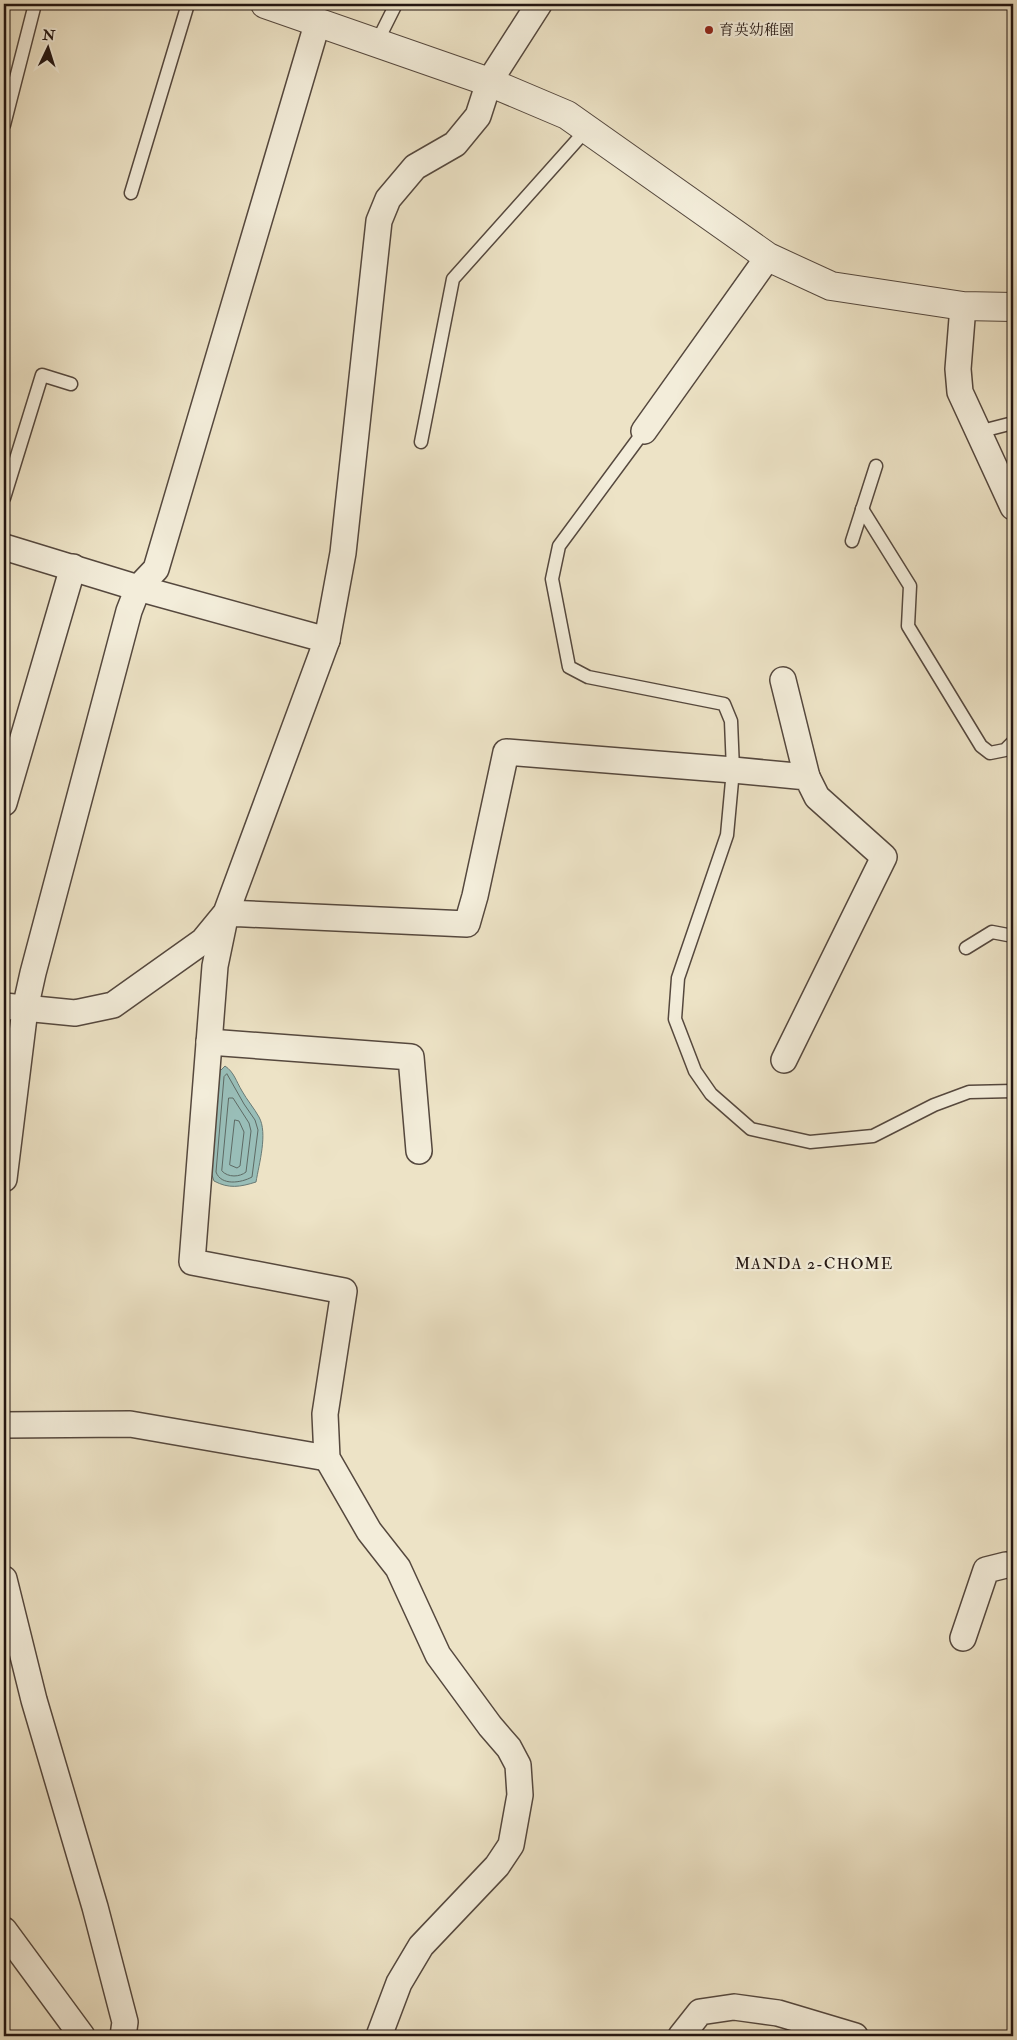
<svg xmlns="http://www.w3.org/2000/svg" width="1017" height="2040" font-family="'IM FELL Double Pica','Noto Serif JP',serif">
<rect width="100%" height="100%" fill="#ede3c6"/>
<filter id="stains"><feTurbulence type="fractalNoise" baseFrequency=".004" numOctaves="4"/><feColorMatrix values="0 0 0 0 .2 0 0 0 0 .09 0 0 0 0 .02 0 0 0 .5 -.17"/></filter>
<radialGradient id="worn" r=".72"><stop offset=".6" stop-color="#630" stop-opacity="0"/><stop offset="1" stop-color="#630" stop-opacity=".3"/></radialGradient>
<!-- water -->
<path fill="#99beb8" stroke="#697a75" d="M225 1066C234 1072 236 1081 242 1091 247 1100 254 1108 259 1117 268 1133 259 1164 256 1182 240 1187 229 1189 214 1181L211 1172 220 1071Z"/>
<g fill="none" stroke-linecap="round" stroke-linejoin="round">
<!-- shore -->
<g stroke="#5e6a64" stroke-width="1">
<path d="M227 1074 244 1104 255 1120 258 1130 252 1177C241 1183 221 1186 216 1172L224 1077Z"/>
<path d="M229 1098H233L249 1123 251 1131 246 1172C240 1177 228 1178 222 1171Z"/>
<polygon points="235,1120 239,1121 244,1132 240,1166 237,1168 230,1165"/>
</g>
<!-- service casing -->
<g stroke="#55483e" stroke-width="15">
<g id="service">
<polyline points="377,42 396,4"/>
<polyline points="4,125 35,4"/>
<polyline points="131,193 188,4"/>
<polyline points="644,431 559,546 552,579 569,667 588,677 724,704 731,721 733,770 727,835 678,978 675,1019 695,1071 711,1094 751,1129 810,1142 873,1136 934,1105 969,1092 1013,1091"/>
<polyline points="978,432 1013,423"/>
<polyline points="421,442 453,279 587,129"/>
<polyline points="4,498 42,375 71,384"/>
<polyline points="862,509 910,586 908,626 981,746 990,753 1005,750 1013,742"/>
<polyline points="852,541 876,466"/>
<polyline points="966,948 992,932 1013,936"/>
</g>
</g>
<!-- minor casing -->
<g stroke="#55483e" stroke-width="28">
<g id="minor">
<polyline points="963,306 958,369 960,392 1013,507"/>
<polyline points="644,431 768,257"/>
<polyline points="4,547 138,588 327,640"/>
<polyline points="783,680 807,777"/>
<polyline points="4,803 73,567"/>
<polyline points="4,1006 75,1013 113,1005 203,941 226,913 327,640 343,553 379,221 388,199 415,167 455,144 478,116 489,82 539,4"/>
<polyline points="209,1042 411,1057 419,1151"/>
<polyline points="4,1179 25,1009 33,973 129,611 138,588 156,569 318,21"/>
<polyline points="4,1425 130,1424 327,1458"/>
<polyline points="4,1579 34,1700 95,1907 125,2022 123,2036"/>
<polyline points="963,1638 986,1570 1006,1565 1013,1566"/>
<polyline points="4,1930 82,2036"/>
<polyline points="379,2036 399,1983 421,1946 497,1866 511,1845 520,1795 518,1765 509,1748 490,1726 438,1655 398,1568 369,1531 327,1458 325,1414 344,1291 192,1262 215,966 226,913 467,924 475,896 506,752 733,770 807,777 817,797 884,857 784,1060"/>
<polyline points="681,2036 700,2012 734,2007 778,2013 855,2036"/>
</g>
</g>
<!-- tertiary casing -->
<g stroke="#55483e" stroke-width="30">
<polyline id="tertiary" points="265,4 489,82 567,115 768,257 831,286 963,306 1013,307"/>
</g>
<!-- service -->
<use href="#service" stroke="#f3edda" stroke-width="12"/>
<!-- minor -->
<use href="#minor" stroke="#f3edda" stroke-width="25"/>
<!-- tertiary -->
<use href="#tertiary" stroke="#f3edda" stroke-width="28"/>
</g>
<!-- markers -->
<circle fill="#8f2418" stroke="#f3edda" stroke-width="2" cx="709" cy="30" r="5"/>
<g text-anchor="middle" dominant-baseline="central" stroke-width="4.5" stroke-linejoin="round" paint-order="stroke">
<!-- poi labels -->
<g font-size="15" fill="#221511" stroke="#f3edda" text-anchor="start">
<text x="719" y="30">育英幼稚園</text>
</g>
<!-- neighbourhood labels -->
<g font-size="16" letter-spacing="1" fill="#221511" stroke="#f3edda">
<text x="814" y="1264">MANDA 2-CHOME</text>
</g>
</g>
<!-- margin -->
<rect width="1017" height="2040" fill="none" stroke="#ede3c6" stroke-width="20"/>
<rect x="5" y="5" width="1007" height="2030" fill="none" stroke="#221511" stroke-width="2.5"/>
<rect x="10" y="10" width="997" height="2020" fill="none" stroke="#221511"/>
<!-- north arrow -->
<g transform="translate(48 48) rotate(4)" stroke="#f3edda" stroke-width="4" paint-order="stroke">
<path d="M0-4L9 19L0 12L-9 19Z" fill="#221511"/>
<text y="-8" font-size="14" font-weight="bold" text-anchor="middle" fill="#221511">N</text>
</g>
<rect width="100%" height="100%" filter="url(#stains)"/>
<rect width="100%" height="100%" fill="url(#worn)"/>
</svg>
